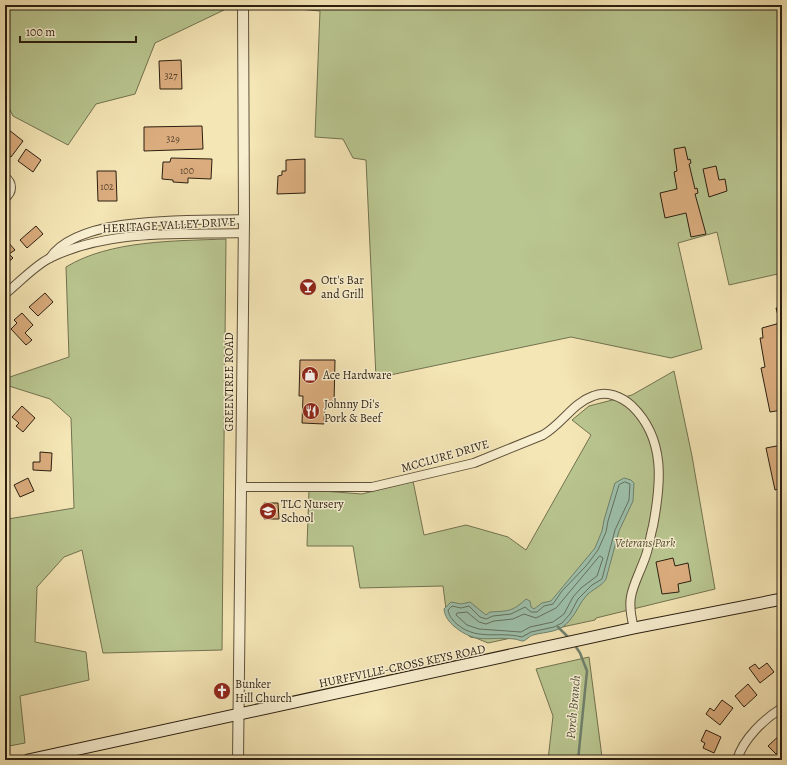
<svg xmlns="http://www.w3.org/2000/svg" width="787" height="765" font-family="Alegreya,serif">
<rect width="100%" height="100%" fill="#f5e6b6"/>
<filter id="stains"><feTurbulence type="fractalNoise" baseFrequency=".005" numOctaves="4"/><feColorMatrix values="0 0 0 0 .2 0 0 0 0 .09 0 0 0 0 .02 0 0 0 .5 -.17"/></filter>
<radialGradient id="worn" r=".72"><stop offset=".6" stop-color="#630" stop-opacity="0"/><stop offset="1" stop-color="#630" stop-opacity=".3"/></radialGradient>
<!-- green -->
<g fill="#b9c690" stroke="#727250">
<polygon points="5,5 224,5 224,10 155,43 135,94 96,104 68,145 13,116 5,100"/>
<polygon points="257,5 782,5 782,273 729,285 717,232 678,243 702,349 671,358 571,337 376,378 366,160 353,158 343,139 315,137 320,11"/>
<path d="M226 239 222 650 103 653 82 550 64 557 37 587 35 642 86 652 89 680 20 696 25 743 9 746 8 519 74 508 71 418 50 399 9 386 7 378 69 357 66 267C110 240 176 241 226 239Z"/>
<polygon points="674,371 692,456 715,589 596,618 595,620 488,643 476,638 470,637 446,609 443,586 360,588 353,546 307,546 309,490 362,494 413,481 424,535 466,525 508,537 526,550 591,435 572,420 589,406 632,395"/>
<polygon points="589,657 602,757 635,760 548,760 553,716 536,669"/>
</g>
<!-- water -->
<path fill="#9dc0ab" stroke="#6f806d" d="M624 478 631 480 634 483 633 501 619 531 606 579C602 586 593 589 587 595 580 602 577 612 570 620 560 633 548 631 533 635 529 636 527 640 523 641 520 641 517 639 514 639 489 636 477 645 455 627 449 622 445 617 444 609L451 602 461 604 470 602 486 615 490 612C508 611 512 612 526 599L530 601 531 607 534 609 542 603 551 601 595 548 602 531 604 520 615 483Z"/>
<g fill="none" stroke-linecap="round" stroke-linejoin="round">
<!-- shore -->
<g stroke="#64705e" stroke-width="1">
<path d="M625 482 630 484 629 500 615 530 602 579 592 585 578 599 570 614 562 623 554 627 531 632 522 637C499 631 478 641 458 625 453 621 449 616 448 610L452 606 461 608 469 606 480 617 486 619 493 616 511 614 525 607 531 612H537L544 606 553 604 562 591 586 566 598 550 606 532 608 521 619 485Z"/>
<polygon points="600,556 603,558 597,576 581,588 573,597 564,614 553,622 530,627 521,632 479,629 467,625 456,615 457,613 467,612 479,622 486,624 494,621 513,619 524,614 536,618 556,608"/>
</g>
<!-- stream -->
<g stroke="#6f806d" stroke-width="2.5">
<polyline points="558,627 570,639"/>
<polyline points="574,644 580,653 587,671 578,760"/>
</g>
</g>
<!-- building -->
<g fill="#dbad7e" stroke="#2b1f10">
<polygon points="181,60 182,89 160,89 159,61"/>
<polygon points="202,126 203,149 144,151 144,127"/>
<polygon points="9,130 23,141 11,157 5,153 5,135"/>
<polygon points="685,147 688,160 690,159 691,163 689,164 695,189 697,188 698,193 695,194 706,234 691,237 686,213 665,218 660,193 677,189 674,172 677,171 674,149"/>
<polygon points="26,149 41,160 33,172 18,161"/>
<polygon points="171,158 212,159 211,179 188,178 188,183 173,182 173,180 162,179 163,162 170,162"/>
<polygon points="305,159 305,193 277,194 278,176 282,175 282,171 286,171 286,160"/>
<polygon points="716,166 719,180 725,179 727,191 709,197 703,169"/>
<polygon points="97,171 116,171 117,201 98,201"/>
<polygon points="36,226 43,234 27,248 20,240"/>
<polygon points="7,241 15,250 9,254 13,258 5,265 5,243"/>
<polygon points="45,293 53,302 38,316 29,307"/>
<polygon points="782,307 782,410 770,412 761,368 765,367 760,338 763,338 762,328 780,323 776,308"/>
<polygon points="22,313 33,325 25,333 32,340 26,345 11,329 17,323 14,320"/>
<polygon points="300,360 335,360 334,403 325,403 324,424 302,423 303,396 299,396"/>
<polygon points="22,406 35,418 23,432 16,426 19,423 12,417"/>
<polygon points="782,445 782,488 775,490 766,448"/>
<polygon points="40,452 52,453 51,471 33,470 33,462 40,462"/>
<polygon points="28,478 34,491 20,497 14,485"/>
<polygon points="264,503 278,503 279,519 264,519"/>
<polygon points="673,558 675,566 688,563 691,581 678,584 679,592 662,594 656,562"/>
<polygon points="767,663 774,672 760,683 749,668 755,664 759,669"/>
<polygon points="748,684 757,695 744,707 735,696"/>
<polygon points="722,700 733,708 720,725 706,714 710,708 714,711"/>
<polygon points="706,730 721,737 714,753 703,748 705,743 701,741"/>
<polygon points="782,733 782,752 780,750 776,754 768,746"/>
</g>
<g fill="none" stroke-linecap="round" stroke-linejoin="round">
<!-- minor casing -->
<g stroke="#5e513a" stroke-width="10">
<g id="minor">
<path d="M5 177C13 183 13 192 5 198"/>
<path d="M50 258C79 214 195 221 244 219"/>
<path d="M5 294C19 283 34 266 50 258 109 229 179 235 243 233"/>
<path d="M241 487H372L474 463 543 435C562 424 573 403 593 396 607 390 622 397 632 406 666 439 661 484 653 526 650 537 649 548 645 558 634 588 625 595 634 628"/>
<path d="M737 760C743 739 764 719 782 708"/>
</g>
</g>
<!-- tertiary casing -->
<g stroke="#5e513a" stroke-width="12">
<polyline id="tertiary" points="238,760 244,219 243,5"/>
</g>
<!-- secondary casing -->
<g stroke="#2b1f10" stroke-width="13">
<polyline id="secondary" points="28,760 634,628 782,599"/>
</g>
<!-- minor -->
<use href="#minor" stroke="#f8efd0" stroke-width="8"/>
<!-- tertiary -->
<use href="#tertiary" stroke="#f8efd0" stroke-width="10"/>
<!-- secondary -->
<use href="#secondary" stroke="#f8efd0" stroke-width="11"/>
</g>
<!-- icons -->
<defs>
<g id="bar-disc" transform="scale(0.9)"><circle r="9.5" fill="#8f2418" stroke="#f8efd0"/><path d="M-6-5H6L.8 .8V4.5H3.5V6h-7V4.5H-.8V.8Z" fill="#fff"/></g>
<g id="shop-disc" transform="scale(0.9)"><circle r="9.5" fill="#8f2418" stroke="#f8efd0"/><path d="M-5-2.5h2.3a2.7 3.5 0 0 1 5.4 0H5L5.5 6h-11ZM-1.5-2.5h3a1.5 2.3 0 0 0-3 0Z" fill="#fff"/></g>
<g id="restaurant-disc" transform="scale(0.9)"><circle r="9.5" fill="#8f2418" stroke="#f8efd0"/><path d="M-5-6h1v4h1v-4h1v4h1v-4h1v5L-1.5 .5V6h-2V.5L-5-1ZM5-6V6H3V1.5H1.5Q1.5-4 5-6Z" fill="#fff"/></g>
<g id="school-disc" transform="scale(0.9)"><circle r="9.5" fill="#8f2418" stroke="#f8efd0"/><path d="M0-5L7-2L0 1L-7-2ZM-4 1L0 2.5L4 1V4Q0 6-4 4Z" fill="#fff"/></g>
<g id="church-disc" transform="scale(0.9)"><circle r="9.5" fill="#8f2418" stroke="#f8efd0"/><path d="M-1.2-6h2.4v3.5h3.3v2.4h-3.3V6h-2.4V-.1h-3.3v-2.4h3.3Z" fill="#fff"/></g>
</defs>
<g fill-rule="evenodd">
<use href="#bar-disc" x="308" y="287"/>
<use href="#shop-disc" x="310" y="375"/>
<use href="#restaurant-disc" x="311" y="411"/>
<use href="#school-disc" x="268" y="511"/>
<use href="#church-disc" x="222" y="691"/>
</g>
<g text-anchor="middle" dominant-baseline="central" stroke-width="3" stroke-linejoin="round" paint-order="stroke">
<!-- number labels -->
<g font-size="10" fill="#57422c">
<text x="171" y="75">327</text>
<text x="173" y="138">329</text>
<text x="187" y="170">100</text>
<text x="107" y="186">102</text>
</g>
<!-- street labels -->
<g font-size="12" fill="#2b1f10" stroke="#f8efd0">
<text transform="translate(169 225) rotate(-3)">HERITAGE VALLEY DRIVE</text>
<text transform="translate(229 382) rotate(-90)">GREENTREE ROAD</text>
<text transform="translate(445 456) rotate(-16)">MCCLURE DRIVE</text>
<text transform="translate(402 666) rotate(-12)">HURFFVILLE-CROSS KEYS ROAD</text>
</g>
<!-- poi labels -->
<g font-size="12" fill="#2b1f10" stroke="#f8efd0" text-anchor="start">
<text x="321" y="280">Ott's Bar<tspan x="321" dy="14">and Grill</tspan></text>
<text x="323" y="375">Ace Hardware</text>
<text x="324" y="404">Johnny Di's<tspan x="324" dy="14">Pork &amp; Beef</tspan></text>
<text x="281" y="504">TLC Nursery<tspan x="281" dy="14">School</tspan></text>
<text x="235" y="684">Bunker<tspan x="235" dy="14">Hill Church</tspan></text>
</g>
<!-- park labels -->
<g font-size="12" font-style="italic" fill="#565136" stroke="#f8efd0">
<text x="645" y="543">Veterans Park</text>
</g>
<!-- water labels -->
<g font-size="13" font-style="italic" fill="#4d4f3e" stroke="#f8efd0">
<text transform="translate(573 707) rotate(-85)">Porch Branch</text>
</g>
</g>
<!-- margin -->
<rect width="787" height="765" fill="none" stroke="#f5e6b6" stroke-width="20"/>
<rect x="6" y="6" width="775" height="753" fill="none" stroke="#2b1f10" stroke-width="2"/>
<rect x="10" y="10" width="767" height="745" fill="none" stroke="#2b1f10"/>
<!-- scale -->
<path d="M20 36v6h116v-6" fill="none" stroke="#2b1f10" stroke-width="2"/>
<text x="26" y="36" font-size="12" fill="#2b1f10" stroke="#f8efd0" stroke-width="3" paint-order="stroke">100 m</text>
<rect width="100%" height="100%" filter="url(#stains)"/>
<rect width="100%" height="100%" fill="url(#worn)"/>
</svg>
